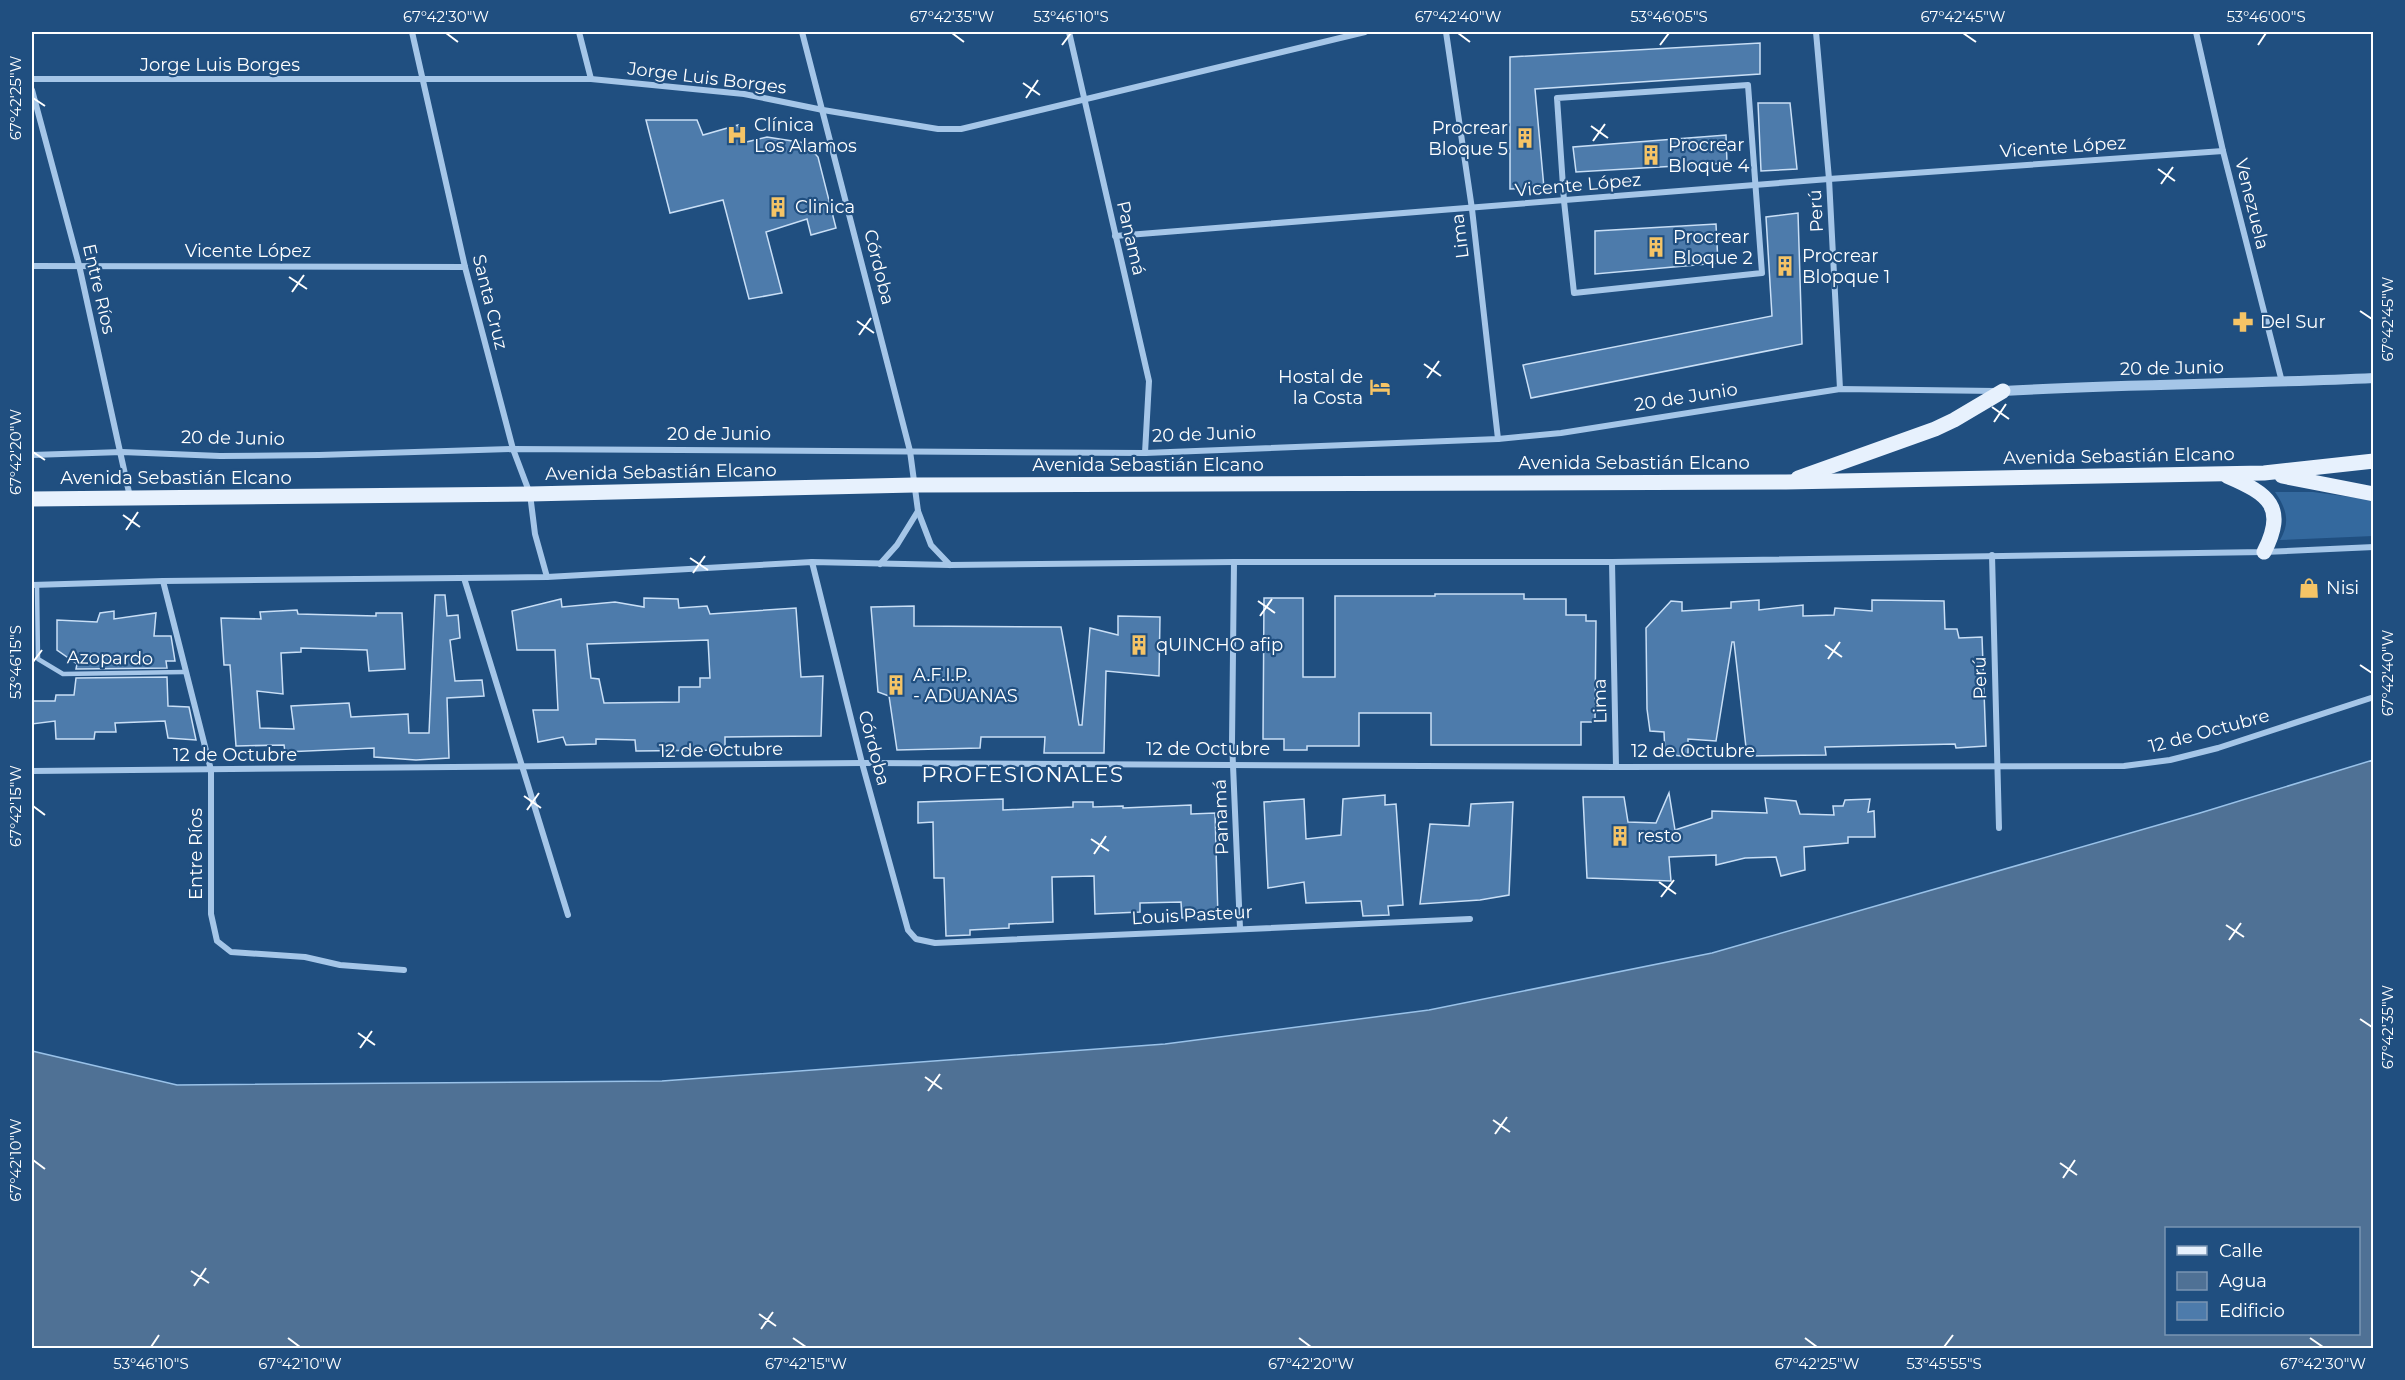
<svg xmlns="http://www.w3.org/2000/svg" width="2405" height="1380" font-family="Montserrat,sans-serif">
<rect width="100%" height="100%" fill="#204f80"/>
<!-- park -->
<path fill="#34699e" d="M2275 492H2313L2373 500V536L2280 540C2291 522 2286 508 2275 492Z"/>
<!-- water -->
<path fill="#4f7195" stroke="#99c2e9" stroke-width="1.5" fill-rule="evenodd" d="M2373 760V1348H32V1051L177 1085 662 1081 1165 1044 1429 1010 1712 953 2200 813ZM2166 1228H2358V1334H2166Z"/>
<!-- building -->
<g fill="#4d7bab" stroke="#c9dff6" stroke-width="1.5" fill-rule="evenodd">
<polygon points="1760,43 1760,74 1535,89 1544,188 1510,189 1510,57"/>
<polygon points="1758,103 1790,103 1797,169 1761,171"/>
<polygon points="646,120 697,120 703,135 738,125 742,143 767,137 805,143 818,157 836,228 811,235 807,219 766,232 782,293 749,299 723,200 670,213"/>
<polygon points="1726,135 1727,163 1576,172 1573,147"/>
<polygon points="1798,213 1802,344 1531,398 1523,365 1772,316 1766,217"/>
<polygon points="1716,224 1718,263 1595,274 1595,231"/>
<polygon points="1435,594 1524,594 1524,599 1566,599 1566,615 1586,615 1586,621 1596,621 1595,722 1581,722 1581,745 1431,745 1431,713 1359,713 1359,746 1307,746 1307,750 1284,750 1284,739 1263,739 1264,598 1303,598 1303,677 1335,677 1335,596 1435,596"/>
<polygon points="435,595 445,595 447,616 458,615 460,638 450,640 455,681 482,680 484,696 447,698 449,758 416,760 374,757 374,748 285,752 284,745 236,746 230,665 224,665 221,618 261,619 260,612 297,610 298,614 376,616 376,613 402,613 405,669 369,671 367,650 301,648 301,652 281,653 283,694 257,691 260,728 294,729 291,706 349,703 351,717 408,714 409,733 429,733"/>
<path d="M644 598 678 599 679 608 707 606 710 614 796 608 801 677 823 676 821 736 725 737V750L636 751 635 740 596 739V744L566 745 563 737 538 742 533 710H558L555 650H517L512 611 561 599 562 607 615 602 644 607ZM708 640 710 678H700V687H679V702L604 703 599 679 591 678 587 644Z"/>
<polygon points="1759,600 1759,610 1803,605 1803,616 1834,615 1835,608 1872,611 1872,600 1944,601 1945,629 1957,629 1959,638 1982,637 1986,746 1956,748 1955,744 1825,747 1826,755 1747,756 1734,642 1732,642 1716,741 1688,739 1688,757 1665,754 1664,732 1650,731 1647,709 1646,628 1671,601 1682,602 1682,611 1731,608 1731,602"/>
<polygon points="914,606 914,626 1061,627 1079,725 1082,725 1090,628 1118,635 1118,616 1160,617 1159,676 1106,671 1104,753 1044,753 1045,737 981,737 980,748 897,750 889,696 878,692 871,607"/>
<polygon points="114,611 114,619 156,613 154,636 171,636 175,661 166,661 167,668 76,669 77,664 57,650 57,620 97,622 100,613"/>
<polygon points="167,677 168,706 189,707 196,740 168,738 165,721 115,723 116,732 95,732 94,739 56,739 55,721 32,724 32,701 55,701 56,695 74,695 76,678"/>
<polygon points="1669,793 1675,830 1712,818 1712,811 1767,813 1765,798 1796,801 1800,814 1834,815 1833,806 1843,806 1845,800 1870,799 1868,812 1874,811 1875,837 1848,837 1848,843 1804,847 1805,870 1781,876 1776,857 1745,858 1716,865 1716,855 1669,857 1671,881 1587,878 1583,797 1624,797 1628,822 1656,823"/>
<polygon points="1385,795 1385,805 1396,804 1403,905 1388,906 1389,915 1363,916 1361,901 1306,903 1304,882 1268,888 1264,802 1304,799 1306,839 1341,835 1343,799"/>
<polygon points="1003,799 1003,810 1073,807 1073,802 1093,802 1093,807 1123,806 1123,808 1191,805 1191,814 1215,813 1218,917 1182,918 1181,902 1140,903 1140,912 1095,914 1094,876 1052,877 1053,922 1009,924 1009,928 970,930 970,935 946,936 944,878 934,878 933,822 918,823 918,802"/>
<polygon points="1513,802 1509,895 1480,900 1420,904 1430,824 1469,826 1471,804"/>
</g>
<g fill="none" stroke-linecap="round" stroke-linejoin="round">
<!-- service -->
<polyline stroke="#a5c6e8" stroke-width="4.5" points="37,585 38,659 63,674 184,672"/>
<!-- minor -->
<g stroke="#a5c6e8" stroke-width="6">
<polyline points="412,32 465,267 513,449 530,494 535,534 547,577"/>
<polyline points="579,32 591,79"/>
<polyline points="802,32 910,451 918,511 897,545 880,564"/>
<polyline points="1069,32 1149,381 1145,453"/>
<polyline points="1446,32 1472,209 1498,439"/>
<polyline points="1816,32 1829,179 1840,389"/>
<polyline points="2196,32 2223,151 2282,382"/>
<polyline points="32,79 591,79 744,94 823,110 938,129 961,129 1365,32"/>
<polygon points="1748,85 1762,273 1574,293 1564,201 1557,98"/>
<polyline points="32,90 79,265 130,497"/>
<polyline points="1115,236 1829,179 2223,151"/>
<polyline points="32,266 465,267"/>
<polyline points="32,455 122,452 220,456 319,455 513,449 1145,453 1498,439 1561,433 1840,389 1996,391"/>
<polyline points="918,511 931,545 950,565"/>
<polyline points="1992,555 1999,828"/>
<polyline points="812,562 862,763 908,930 916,939 935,943 1470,919"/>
<polyline points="1234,562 1232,742 1240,928"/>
<polyline points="1612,562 1616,767"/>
<polyline points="464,578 568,915"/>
<polyline points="163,581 211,770 211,914 217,941 231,952 305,957 340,965 404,970"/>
<polyline points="32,585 163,581 547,577 812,562 950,565 1234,562 1612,562 2264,552 2374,547"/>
<polyline points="32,771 862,763 1616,767 2124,766 2170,760 2218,748 2374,697"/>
</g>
<!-- tertiary -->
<path stroke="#a5c6e8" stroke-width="10" d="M2003 391C2127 384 2250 384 2374 378"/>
<!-- primary -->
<g stroke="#e7f1fd" stroke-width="15">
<path d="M2227 476C2269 494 2287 507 2264 552"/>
<polyline points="2282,476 2374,494"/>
<polyline points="1798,478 1935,429 1954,420 2003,391"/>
<polyline points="32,499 530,494 914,485 1786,482 2264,473 2374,461"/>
</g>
</g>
<!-- ticks -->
<path fill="none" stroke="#fff" stroke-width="2" d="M446 33 458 42M952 33 964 42M1458 33 1470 42M1963 33 1976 42M1062 45 1071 33M1660 45 1669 33M2258 45 2266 33M1023 83 1040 95M33 98 45 106M1026 98 1038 80M1591 126 1608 138M1593 141 1605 124M2158 169 2175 181M2161 184 2173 167M289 277 307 289M292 292 304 275M2360 311 2372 319M857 321 874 333M859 335 871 318M1424 364 1441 376M1427 378 1439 361M1992 407 2009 419M1994 422 2006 404M33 452 45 460M123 515 140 527M126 530 138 512M690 558 708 570M693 573 705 556M1258 601 1275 613M1260 616 1272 599M1825 645 1842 657M1828 659 1840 642M33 662 42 650M2360 665 2372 673M524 796 541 808M33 806 45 815M527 810 539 793M1091 839 1109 851M1094 854 1106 836M1659 882 1676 894M1661 897 1674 880M2226 925 2244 937M2229 940 2241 923M2360 1019 2372 1027M358 1033 375 1045M360 1048 372 1031M925 1077 942 1089M928 1091 940 1074M1493 1120 1510 1132M1495 1134 1507 1117M33 1160 45 1169M2060 1163 2077 1175M2063 1178 2075 1160M191 1271 209 1283M194 1286 206 1268M759 1314 776 1326M761 1329 773 1312M288 1338 300 1347M793 1338 806 1347M1299 1338 1311 1347M1805 1338 1817 1347M2310 1338 2323 1347M151 1347 159 1335M1944 1347 1953 1335"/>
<!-- icons -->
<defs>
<g id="hospital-bare" transform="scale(1.62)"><path d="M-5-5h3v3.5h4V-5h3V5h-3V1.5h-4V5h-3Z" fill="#f5c466" stroke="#204f80" stroke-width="2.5" paint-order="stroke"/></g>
<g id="building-bare" transform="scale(1.62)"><path d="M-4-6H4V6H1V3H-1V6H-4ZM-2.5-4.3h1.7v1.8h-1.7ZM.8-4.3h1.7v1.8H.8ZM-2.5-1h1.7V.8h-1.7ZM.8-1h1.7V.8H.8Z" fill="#f5c466" stroke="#204f80" stroke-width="2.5" paint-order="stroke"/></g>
<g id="pharmacy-bare" transform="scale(1.62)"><path d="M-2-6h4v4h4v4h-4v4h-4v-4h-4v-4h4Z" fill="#f5c466" stroke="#204f80" stroke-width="2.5" paint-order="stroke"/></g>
<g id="hotel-bare" transform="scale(1.62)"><path d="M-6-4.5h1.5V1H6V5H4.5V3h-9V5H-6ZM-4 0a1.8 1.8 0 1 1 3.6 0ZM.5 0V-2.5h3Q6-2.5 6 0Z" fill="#f5c466" stroke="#204f80" stroke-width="2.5" paint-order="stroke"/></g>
<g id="shop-bare" transform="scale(1.62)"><path d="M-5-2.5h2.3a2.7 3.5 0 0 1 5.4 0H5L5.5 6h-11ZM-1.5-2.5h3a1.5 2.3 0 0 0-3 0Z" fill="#f5c466" stroke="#204f80" stroke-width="2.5" paint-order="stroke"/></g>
</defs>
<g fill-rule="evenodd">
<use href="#hospital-bare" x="737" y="135"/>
<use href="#building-bare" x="1525" y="138"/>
<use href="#building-bare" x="1651" y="155"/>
<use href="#building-bare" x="778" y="207"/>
<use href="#building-bare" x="1656" y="247"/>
<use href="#building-bare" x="1785" y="266"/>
<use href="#pharmacy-bare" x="2243" y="322"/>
<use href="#hotel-bare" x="1380" y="387"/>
<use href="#shop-bare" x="2309" y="588"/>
<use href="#building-bare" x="1139" y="645"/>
<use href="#building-bare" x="896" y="685"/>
<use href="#building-bare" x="1620" y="836"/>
</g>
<g text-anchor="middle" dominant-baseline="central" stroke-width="4.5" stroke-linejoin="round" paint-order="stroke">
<!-- street labels -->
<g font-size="18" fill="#fff" stroke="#204f80">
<text x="220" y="65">Jorge Luis Borges</text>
<text transform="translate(707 78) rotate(7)">Jorge Luis Borges</text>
<text transform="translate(2063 147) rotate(-4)">Vicente López</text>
<text transform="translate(1578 185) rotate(-5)">Vicente López</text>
<text transform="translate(2252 204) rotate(76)">Venezuela</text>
<text transform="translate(1816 211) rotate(-93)">Perú</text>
<text transform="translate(1460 236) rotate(-97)">Lima</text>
<text transform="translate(1131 238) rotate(77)">Panamá</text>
<text x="248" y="251">Vicente López</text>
<text transform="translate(879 267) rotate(76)">Córdoba</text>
<text transform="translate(99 289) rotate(77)">Entre Ríos</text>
<text transform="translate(490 302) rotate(76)">Santa Cruz</text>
<text transform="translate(2172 368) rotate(-1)">20 de Junio</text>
<text transform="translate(1686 397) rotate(-9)">20 de Junio</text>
<text x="719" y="434">20 de Junio</text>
<text transform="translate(1204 434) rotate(-2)">20 de Junio</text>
<text transform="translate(233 438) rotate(1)">20 de Junio</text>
<text transform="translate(2119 456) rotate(-1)">Avenida Sebastián Elcano</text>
<text x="1634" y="463">Avenida Sebastián Elcano</text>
<text x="1148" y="465">Avenida Sebastián Elcano</text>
<text transform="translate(661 472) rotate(-1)">Avenida Sebastián Elcano</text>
<text x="176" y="478">Avenida Sebastián Elcano</text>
<text transform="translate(110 658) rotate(1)">Azopardo</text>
<text transform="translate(1980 678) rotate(-91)">Perú</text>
<text transform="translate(1600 701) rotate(-91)">Lima</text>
<text transform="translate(2209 731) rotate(-15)">12 de Octubre</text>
<text transform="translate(874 748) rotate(75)">Córdoba</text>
<text x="1208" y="749">12 de Octubre</text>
<text transform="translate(721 750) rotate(-1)">12 de Octubre</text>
<text x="1693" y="751">12 de Octubre</text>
<text x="235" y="755">12 de Octubre</text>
<text transform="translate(1221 817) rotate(-92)">Panamá</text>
<text transform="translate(196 854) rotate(-90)">Entre Ríos</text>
<text transform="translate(1192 915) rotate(-3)">Louis Pasteur</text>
</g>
<!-- poi labels -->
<g font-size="18" fill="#fff" stroke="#204f80" text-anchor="start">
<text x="754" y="125">Clínica<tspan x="754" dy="21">Los Alamos</tspan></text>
<text x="1508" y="128" text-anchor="end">Procrear<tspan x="1508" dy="21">Bloque 5</tspan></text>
<text x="1668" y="145">Procrear<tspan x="1668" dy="21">Bloque 4</tspan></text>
<text x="795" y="207">Clinica</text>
<text x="1673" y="237">Procrear<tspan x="1673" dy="21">Bloque 2</tspan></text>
<text x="1802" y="256">Procrear<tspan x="1802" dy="21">Blopque 1</tspan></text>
<text x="2260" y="322">Del Sur</text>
<text x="1363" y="377" text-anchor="end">Hostal de<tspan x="1363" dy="21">la Costa</tspan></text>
<text x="2326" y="588">Nisi</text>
<text x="1156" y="645">qUINCHO afip</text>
<text x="913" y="675">A.F.I.P.<tspan x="913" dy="21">- ADUANAS</tspan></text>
<text x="1637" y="836">resto</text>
</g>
<!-- quarter labels -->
<g font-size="21" letter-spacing="1.5" fill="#fff" stroke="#204f80">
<text x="1023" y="774">PROFESIONALES</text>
</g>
</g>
<!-- border -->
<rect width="2405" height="1380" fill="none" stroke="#204f80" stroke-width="66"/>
<!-- legend -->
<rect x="2165" y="1227" width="195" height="108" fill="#204f80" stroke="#7995b3" stroke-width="1.5"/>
<rect x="2177" y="1246" width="30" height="9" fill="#e7f1fd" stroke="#7995b3" stroke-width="1.5"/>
<text x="2219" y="1257" font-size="18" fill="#ffffff">Calle</text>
<rect x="2177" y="1272" width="30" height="18" fill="#4f7195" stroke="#7995b3" stroke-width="1.5"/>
<text x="2219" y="1287" font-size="18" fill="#ffffff">Agua</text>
<rect x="2177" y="1302" width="30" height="18" fill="#4d7bab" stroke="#7995b3" stroke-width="1.5"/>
<text x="2219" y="1317" font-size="18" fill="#ffffff">Edificio</text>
<rect x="33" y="33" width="2339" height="1314" fill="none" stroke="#fff" stroke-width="2"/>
<g font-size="15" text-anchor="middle" fill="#fff">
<text x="446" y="22">67°42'30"W</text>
<text x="952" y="22">67°42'35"W</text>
<text x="1071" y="22">53°46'10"S</text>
<text x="1458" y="22">67°42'40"W</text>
<text x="1669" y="22">53°46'05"S</text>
<text x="1963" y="22">67°42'45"W</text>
<text x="2266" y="22">53°46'00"S</text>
<text transform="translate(16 98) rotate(-90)" y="5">67°42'25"W</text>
<text transform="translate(2388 319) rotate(-90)" y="5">67°42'45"W</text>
<text transform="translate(16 452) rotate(-90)" y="5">67°42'20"W</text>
<text transform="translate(16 662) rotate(-90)" y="5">53°46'15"S</text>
<text transform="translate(2388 673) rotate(-90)" y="5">67°42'40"W</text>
<text transform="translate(16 806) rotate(-90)" y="5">67°42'15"W</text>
<text transform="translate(2388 1027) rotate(-90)" y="5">67°42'35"W</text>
<text transform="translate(16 1160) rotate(-90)" y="5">67°42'10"W</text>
<text x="151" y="1369">53°46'10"S</text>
<text x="300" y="1369">67°42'10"W</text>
<text x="806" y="1369">67°42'15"W</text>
<text x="1311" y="1369">67°42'20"W</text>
<text x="1817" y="1369">67°42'25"W</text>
<text x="1944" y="1369">53°45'55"S</text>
<text x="2323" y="1369">67°42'30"W</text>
</g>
</svg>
